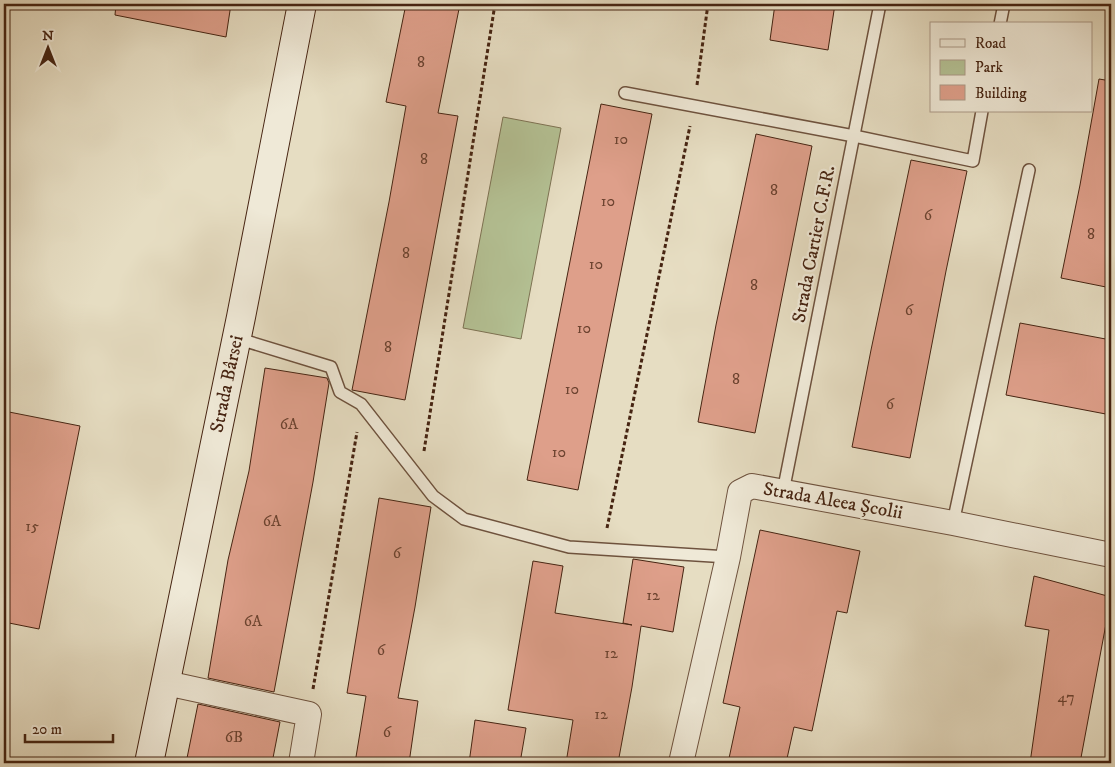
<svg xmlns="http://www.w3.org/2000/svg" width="1115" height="767" font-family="'IM FELL DW Pica',serif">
<rect width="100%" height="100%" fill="#e6ddc2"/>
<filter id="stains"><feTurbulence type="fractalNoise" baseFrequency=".004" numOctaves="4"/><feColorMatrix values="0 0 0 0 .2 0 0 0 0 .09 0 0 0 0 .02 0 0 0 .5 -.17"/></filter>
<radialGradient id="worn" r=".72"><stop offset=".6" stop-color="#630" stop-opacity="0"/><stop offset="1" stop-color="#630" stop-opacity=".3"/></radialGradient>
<!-- green -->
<polygon fill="#b4c194" stroke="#7d7253" points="503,117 561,128 521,339 463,328"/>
<!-- building -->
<g fill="#de9f8a" stroke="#462412">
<polygon points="116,4 231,4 226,37 115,15"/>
<polygon points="406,4 460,4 438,113 458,116 405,400 352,390 389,202 406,106 386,102"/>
<polygon points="775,4 835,4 828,50 770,40"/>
<polygon points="1099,79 1111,81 1111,288 1061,278 1080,185"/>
<polygon points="601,104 652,114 578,490 527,480"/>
<polygon points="756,134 812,146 755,433 698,422 716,325"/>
<polygon points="911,160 967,171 946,271 910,458 852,447 871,350"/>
<polygon points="1020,323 1111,340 1111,415 1006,395"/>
<polygon points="265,368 327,378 329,383 313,482 274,692 208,678 228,560 249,471"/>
<polygon points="4,411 80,426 39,629 4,622"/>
<polygon points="379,498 431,507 415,607 398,698 418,701 409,763 355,763 366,696 347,693"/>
<polygon points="760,530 860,551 847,613 837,611 812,731 794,727 786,763 728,763 740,707 723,703"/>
<polygon points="633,559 684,567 673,632 641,626 632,687 618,763 566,763 573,720 508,710 533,561 563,566 555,613 632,625 623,623"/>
<polygon points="1034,576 1111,597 1080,763 1030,763 1049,630 1025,626"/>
<polygon points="198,704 280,722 272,763 186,763"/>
<polygon points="475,720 526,728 520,763 469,763"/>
</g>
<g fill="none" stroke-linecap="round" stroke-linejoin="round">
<!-- lane casing -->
<g stroke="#6e523e" stroke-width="14">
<g id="lane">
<polyline points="1000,24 1004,4"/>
<polyline points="625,93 854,136 973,161 982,111"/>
<polyline points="236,338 331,367 340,392 361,404 433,496 464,519 569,547 728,557"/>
<polyline points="783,492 880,4"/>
<polyline points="953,523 1029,170"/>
</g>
</g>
<!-- street casing -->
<g stroke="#6e523e" stroke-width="26">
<g id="street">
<polyline points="166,683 309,714 301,763"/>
<polyline points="681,763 728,557 740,492 752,486 953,523 1111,555"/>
</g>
</g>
<!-- secondary casing -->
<g stroke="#462412" stroke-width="30">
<polyline id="secondary" points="149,763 241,317 302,4"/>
</g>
<!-- path -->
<g stroke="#462412" stroke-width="3" stroke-dasharray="4 2.5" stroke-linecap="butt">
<polyline points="697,85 708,4"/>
<polyline points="424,451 495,4"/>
<polyline points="607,528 690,126"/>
<polyline points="313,689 357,432"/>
</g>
<!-- lane -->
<use href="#lane" stroke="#efe9d7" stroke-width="11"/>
<!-- street -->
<use href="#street" stroke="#efe9d7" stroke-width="24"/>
<!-- secondary -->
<use href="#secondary" stroke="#efe9d7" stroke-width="28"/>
</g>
<g text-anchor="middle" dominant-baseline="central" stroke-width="4.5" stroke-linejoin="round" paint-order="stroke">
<!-- number labels -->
<g font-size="16" fill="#6c4330">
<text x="421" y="62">8</text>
<text x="621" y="139">10</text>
<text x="424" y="159">8</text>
<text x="774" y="190">8</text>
<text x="608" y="201">10</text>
<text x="928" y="215">6</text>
<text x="1091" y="234">8</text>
<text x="406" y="253">8</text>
<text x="596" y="264">10</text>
<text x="754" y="285">8</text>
<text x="909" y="310">6</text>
<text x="584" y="328">10</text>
<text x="388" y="347">8</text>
<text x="736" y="379">8</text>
<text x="572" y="389">10</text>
<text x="890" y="404">6</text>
<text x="289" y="424">6A</text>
<text x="559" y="452">10</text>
<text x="272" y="521">6A</text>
<text x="32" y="526">15</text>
<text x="397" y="553">6</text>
<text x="653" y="595">12</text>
<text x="253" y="621">6A</text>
<text x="381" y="650">6</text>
<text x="611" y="653">12</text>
<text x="1066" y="697">47</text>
<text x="601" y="714">12</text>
<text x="387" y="732">6</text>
<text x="234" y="737">6B</text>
</g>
<!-- street labels -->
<g font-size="19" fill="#462412" stroke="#efe9d7">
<text transform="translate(814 244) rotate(-79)">Strada Cartier C.F.R.</text>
<text transform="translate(227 384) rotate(-78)">Strada Bârsei</text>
<text transform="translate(833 501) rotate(10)">Strada Aleea Școlii</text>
</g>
</g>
<!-- margin -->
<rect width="1115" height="767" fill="none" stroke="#e6ddc2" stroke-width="20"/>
<rect x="5" y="5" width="1105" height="757" fill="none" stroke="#462412" stroke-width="2.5"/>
<rect x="10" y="10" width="1095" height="747" fill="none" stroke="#462412"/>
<!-- legend -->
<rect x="930" y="22" width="162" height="90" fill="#efe9d7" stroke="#ab9a88"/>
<rect x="940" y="39" width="25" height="8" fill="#efe9d7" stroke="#ab9a88"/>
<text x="975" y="48" font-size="15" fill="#462412">Road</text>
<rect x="940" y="60" width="25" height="15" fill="#b4c194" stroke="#ab9a88"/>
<text x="975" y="72" font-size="15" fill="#462412">Park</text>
<rect x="940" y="85" width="25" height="15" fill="#de9f8a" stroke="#ab9a88"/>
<text x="975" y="98" font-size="15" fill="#462412">Building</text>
<!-- north arrow -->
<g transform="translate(48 48)" stroke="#efe9d7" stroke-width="4" paint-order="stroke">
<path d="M0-4L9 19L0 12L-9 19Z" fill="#462412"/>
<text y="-8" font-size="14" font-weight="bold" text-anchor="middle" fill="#462412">N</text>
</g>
<!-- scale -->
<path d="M25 734v8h88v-8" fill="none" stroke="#462412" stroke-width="2.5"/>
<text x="32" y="734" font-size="15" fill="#462412" stroke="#efe9d7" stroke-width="4" paint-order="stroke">20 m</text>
<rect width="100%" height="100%" filter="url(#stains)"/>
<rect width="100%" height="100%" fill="url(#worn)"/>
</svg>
